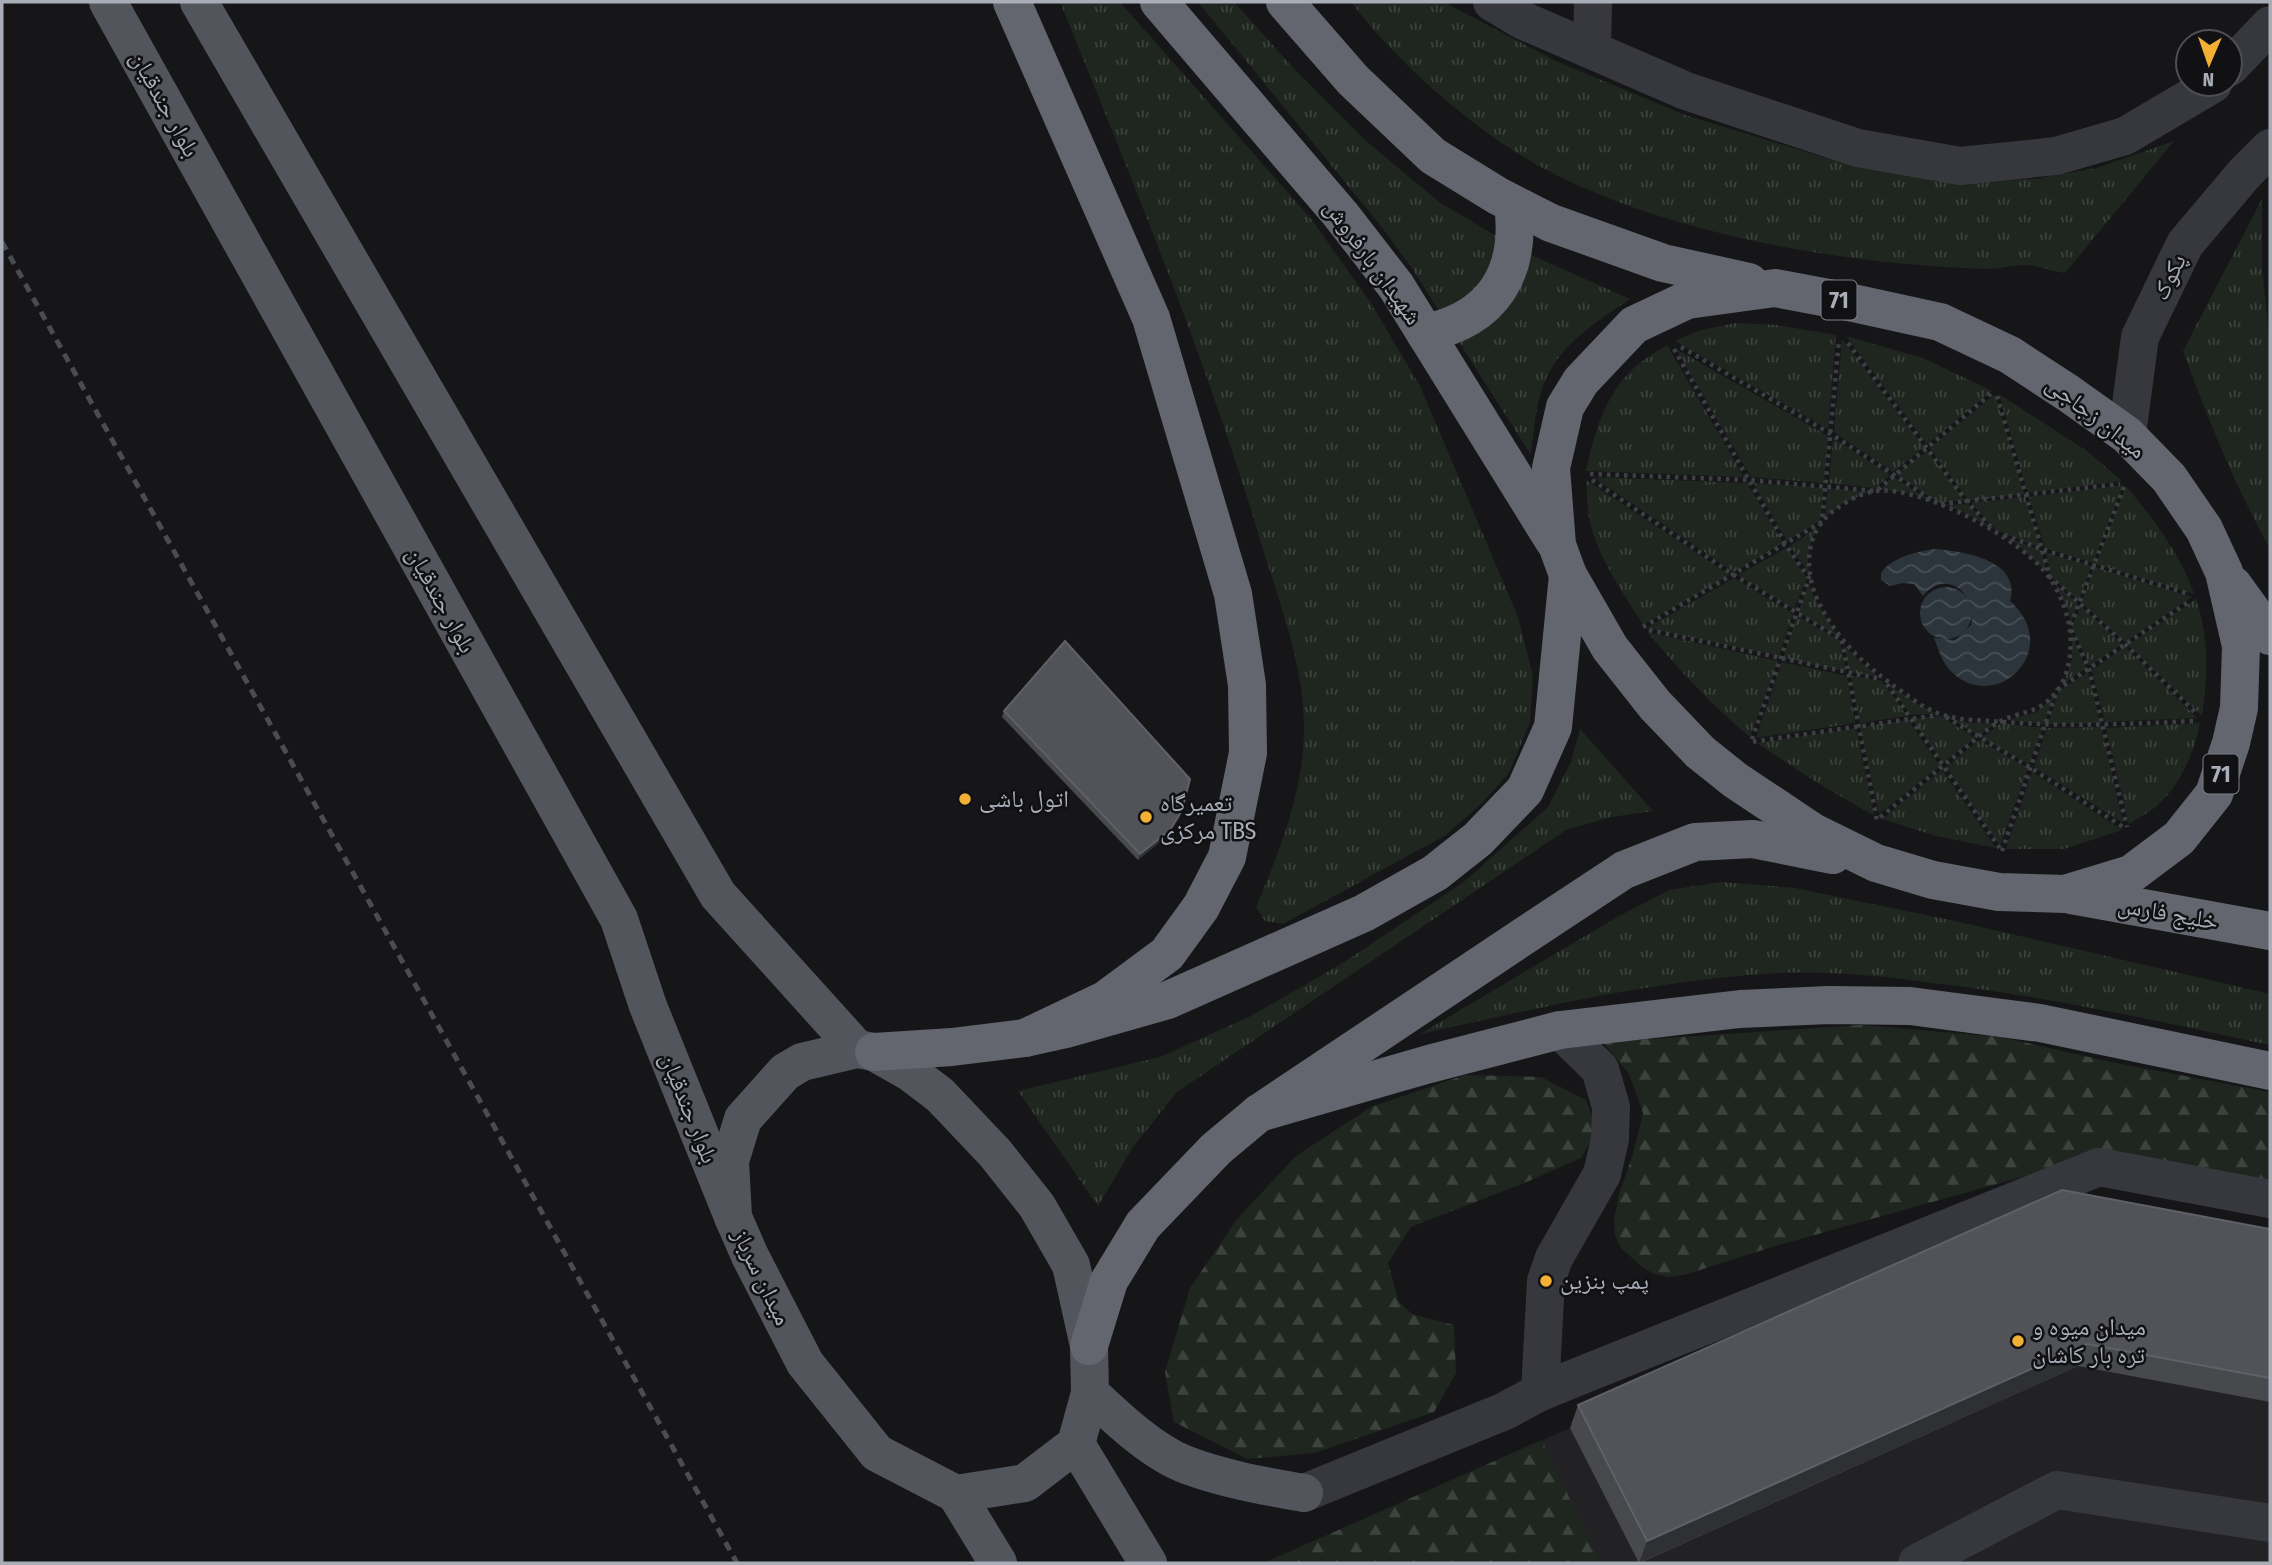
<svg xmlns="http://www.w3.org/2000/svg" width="2272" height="1565" font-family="'Fira Sans Condensed','Noto Naskh Arabic',sans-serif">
<defs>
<pattern id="grass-tufts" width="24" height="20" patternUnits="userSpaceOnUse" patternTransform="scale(1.75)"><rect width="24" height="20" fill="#1e261f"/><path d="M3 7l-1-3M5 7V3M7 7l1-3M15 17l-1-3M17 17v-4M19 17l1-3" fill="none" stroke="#3c433d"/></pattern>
<pattern id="forest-firs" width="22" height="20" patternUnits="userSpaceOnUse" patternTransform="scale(1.75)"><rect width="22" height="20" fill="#1e261f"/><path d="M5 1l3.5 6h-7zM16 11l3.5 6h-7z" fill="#3c433d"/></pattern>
<pattern id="water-waves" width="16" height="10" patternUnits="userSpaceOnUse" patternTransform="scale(1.75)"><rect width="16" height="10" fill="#2c353c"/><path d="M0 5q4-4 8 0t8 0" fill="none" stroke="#485056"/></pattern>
</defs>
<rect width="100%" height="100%" fill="#161618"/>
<!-- built -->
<polygon fill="#222225" points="2270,1253 2270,1563 1264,1563 1570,1428"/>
<!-- grass -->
<g fill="url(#grass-tufts)">
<path d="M1060 2H1120L1312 220 1369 300 1420 386 1518 617 1533 676 1530 722 1509 773 1482 803 1446 835 1283 924 1265 921 1256 907C1279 853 1302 795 1304 736 1306 671 1281 607 1262 546 1207 360 1133 182 1060 2Z"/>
<path d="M1198 2H1234L1297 72 1366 141 1439 202 1520 250 1630 299C1598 321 1561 343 1545 381 1535 404 1534 431 1531 455L1411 267 1381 226Z"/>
<path d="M1351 2H1444L1556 61 1685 115 1826 158 1896 172 1973 181 2035 179 2097 168 2174 141 2065 273C2052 271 2037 265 2024 265 2011 265 1999 269 1987 269 1957 268 1927 266 1897 263 1775 251 1619 218 1514 151 1456 114 1393 57 1351 2Z"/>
<path d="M2262 199V269L2270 345V549C2235 486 2208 419 2183 351Z"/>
<polygon points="1735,323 1777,325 1836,335 1828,429 1675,341 1701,330"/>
<polygon points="1846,336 1923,358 1992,391 1927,444"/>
<polygon points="1842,339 1924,447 1893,472 1834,432"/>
<path d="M1667 345 1744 477 1586 471C1594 433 1605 394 1635 367 1644 359 1656 352 1667 345Z"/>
<polygon points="1676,349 1828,436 1824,483 1751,477"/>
<polygon points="1995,394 2024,494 1969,501 1930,448"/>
<polygon points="1999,394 2087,451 2122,481 2028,493"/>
<polygon points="1833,438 1890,475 1875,488 1829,483"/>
<polygon points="1927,451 1965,500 1939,503 1896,474"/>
<polygon points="1593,477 1747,483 1783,543 1734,572"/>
<polygon points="1893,477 1931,501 1913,494 1880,489"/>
<path d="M1586 480 1730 575 1643 625C1623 592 1597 557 1589 518 1587 506 1587 492 1586 480Z"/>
<polygon points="1753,483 1824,488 1820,521 1787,541"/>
<polygon points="2123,485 2093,563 2045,548 2029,497"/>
<path d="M2126 486C2152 517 2181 555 2194 594L2096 564Z"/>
<polygon points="1828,488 1869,492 1845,502 1825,517"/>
<polygon points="2025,497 2041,548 1996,530 1971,503"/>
<polygon points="1968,504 1989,527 1965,513 1945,505"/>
<path d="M1818 527C1809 543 1806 555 1809 573L1790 546Z"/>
<polygon points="2006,537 2042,551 2047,572 2018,545"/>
<polygon points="1786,548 1807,578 1794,609 1738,575"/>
<polygon points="2046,553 2091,566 2079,601 2051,577"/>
<polygon points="2094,567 2192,597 2125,642 2082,603"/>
<polygon points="1734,578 1793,614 1779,656 1647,628"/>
<polygon points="1809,583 1813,596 1837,636 1798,612"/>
<polygon points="2055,584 2078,604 2071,622 2068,610"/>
<path d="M2196 599C2209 638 2208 675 2202 716L2128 645Z"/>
<polygon points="2081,606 2122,644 2090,666 2072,627"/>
<polygon points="1797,616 1840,641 1846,671 1783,658"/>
<path d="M1647 632 1778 661 1750 737C1712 706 1679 669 1647 632Z"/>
<polygon points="2072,635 2086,668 2063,684 2072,660"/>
<polygon points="1844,645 1860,662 1879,677 1850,672"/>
<polygon points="2125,647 2197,718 2105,722 2092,670"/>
<polygon points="1782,662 1847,676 1855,723 1756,738"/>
<polygon points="2088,672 2100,723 2048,724 2059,691"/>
<polygon points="1851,676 1882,681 1907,716 1860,723"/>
<polygon points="1888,684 1917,704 1936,713 1911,715"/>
<polygon points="2054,696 2044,724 2009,720 2037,712"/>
<polygon points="1940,716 1975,738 1943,763 1912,719"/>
<polygon points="1948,717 1971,723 1996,723 1979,736"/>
<polygon points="1908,720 1940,766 1879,814 1860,727"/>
<polygon points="2001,723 2043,728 2029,764 1982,738"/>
<path d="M2200 723C2195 751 2181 782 2161 802 2153 811 2139 817 2129 824L2106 728Z"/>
<polygon points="2101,727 2123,823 2034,767 2047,728"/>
<polygon points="1856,728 1874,816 1813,780 1757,743"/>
<polygon points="1580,729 1653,811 1611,817 1566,830 1177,1092 1133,1147 1098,1206 1018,1091 1160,1057 1249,1017 1346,961 1465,881 1548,807 1571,762"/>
<polygon points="1979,740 2028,768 2000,846 1946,767"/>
<polygon points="1942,770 1996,848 1936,836 1882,819"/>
<polygon points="2032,772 2122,830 2064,849 2006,849"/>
<path d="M1721 882 1795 888 1955 921 2270 994V1045C2158 1021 2046 996 1932 983 1882 976 1831 971 1780 973 1658 979 1539 1008 1420 1034L1617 917 1670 890Z"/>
</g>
<!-- forest -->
<g fill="url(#forest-firs)">
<polygon points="1862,1025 2000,1037 2116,1063 2270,1092 2270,1187 2096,1156 1772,1247 1684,1275 1668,1277 1654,1274 1641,1266 1621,1248 1615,1235 1614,1220 1619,1194 1633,1154 1643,1113 1629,1074 1603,1042"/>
<polygon points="1465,1075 1541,1077 1586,1100 1597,1129 1581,1158 1524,1183 1411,1227 1388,1263 1399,1302 1412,1314 1454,1325 1456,1373 1434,1412 1315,1453 1248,1459 1174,1422 1165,1372 1190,1288 1237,1219 1296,1156 1371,1107"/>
<polygon points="1542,1440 1600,1563 1264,1563"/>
</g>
<!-- water -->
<g fill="url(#water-waves)">
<path d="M1934 549C1963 551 2022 560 2010 601 2066 651 1992 719 1948 668 1941 659 1938 648 1934 638L1955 640 1971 625C1978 592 1945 568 1923 596L1914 584 1903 583 1890 586 1881 580V573C1892 557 1916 552 1934 549Z"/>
<circle cx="1946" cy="613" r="26"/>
</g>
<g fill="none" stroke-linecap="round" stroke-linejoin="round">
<!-- path -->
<g stroke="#3d3f44" stroke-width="4.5" stroke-dasharray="3.5 5" stroke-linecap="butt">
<polyline points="1848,343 1968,503 1991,527"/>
<polyline points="1681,347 1831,434 1934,501"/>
<polyline points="1674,349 1786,545 1809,578 1751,742 1938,715"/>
<polyline points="1997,396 2050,577 2125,644 2198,715"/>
<polyline points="1590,474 1749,480 1876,491 1993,392"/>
<path d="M1592 480 1734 575 1842 640 1877 820C1906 796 1935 772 1964 749 1975 740 1987 729 1999 722 2021 710 2039 715 2057 691 2065 681 2069 666 2070 654 2073 628 2065 602 2051 580 2027 541 1922 485 1876 491 1858 493 1834 508 1823 521 1803 544 1807 581 1820 605 1840 644 1869 669 1904 693 1916 702 1929 711 1943 715 1963 721 1983 720 2004 722 2068 727 2130 724 2194 721"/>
<polyline points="2124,487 2070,627 2089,669 2127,827"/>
<polyline points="1941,504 2120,484"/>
<polyline points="2004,535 2044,550 2189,594"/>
<polyline points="1643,627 1822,522 1839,340"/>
<polyline points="1649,630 1880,679"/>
<polyline points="1887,684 2001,850"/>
<polyline points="1946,717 2031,768 2126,829"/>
<polyline points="2002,851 2057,690 2190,601"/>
</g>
<!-- minor -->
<g stroke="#37383d" stroke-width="38">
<polyline points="1492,2 1522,20 1686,91 1858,148 1960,166 2056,156 2125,136 2213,84"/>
<polyline points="1592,50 1593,2"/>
<polyline points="2230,67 2270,25"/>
<polyline points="2127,435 2140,337 2185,244 2244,174 2270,148"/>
<polyline points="1540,1392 1546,1281 1554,1258 1602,1174 1610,1139 1611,1107 1600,1069 1560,1030"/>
<polyline points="1304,1493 1505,1411 1540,1392 2099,1167 2270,1199"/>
<polyline points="1917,1563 2057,1490 2270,1523"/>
</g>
<!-- major -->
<g stroke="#53555c" stroke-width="38">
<polyline points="108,2 619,919 648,1006 733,1217"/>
<polyline points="199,2 718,895 857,1049"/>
<polygon points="857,1049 874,1052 911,1073 940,1095 995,1153 1037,1206 1071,1265 1089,1346 1090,1393 1076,1444 1025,1483 956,1494 877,1453 805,1363 750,1256 733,1217 730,1161 743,1119 785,1072 802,1062"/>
<path d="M1090 1393C1116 1417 1151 1451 1184 1464 1223 1479 1264 1486 1304 1493"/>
<polyline points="1076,1444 1148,1563"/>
<polyline points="956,1494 998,1563"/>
</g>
<!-- highway -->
<g stroke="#63666e" stroke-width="38">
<polyline points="1012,2 1151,318 1233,594 1247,685 1248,753 1227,857 1201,907 1167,954 1105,1000 1025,1038"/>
<polyline points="1159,2 1341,215 1396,286 1554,541"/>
<polyline points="1285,2 1353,80 1433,156 1498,196 1551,223 1663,263 1749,282"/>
<polygon points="1775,288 1844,301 1940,322 2010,355 2068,393 2127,435 2169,478 2204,529 2224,572 2241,646 2239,708 2231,743 2214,794 2179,838 2131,874 2065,894 1999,892 1933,880 1876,863 1813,832 1735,780 1700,752 1655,705 1610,648 1568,575 1557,545 1551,468 1565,407 1581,381 1634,325 1687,300"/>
<path d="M1425 333C1494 319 1522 272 1513 204"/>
<polyline points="2233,585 2270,636"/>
<polyline points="2071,895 2270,931"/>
<polyline points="874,1052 952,1047 1025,1038 1066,1029 1168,1000 1364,913 1435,873 1478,839 1525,790 1553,727 1568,575"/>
<polyline points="1259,1113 1429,1064 1560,1030 1740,1009 1829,1005 1910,1006 2040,1023 2270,1071"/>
<polyline points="1089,1346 1109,1281 1143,1225 1216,1149 1259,1113 1524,936 1624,870 1695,842 1753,839 1833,855"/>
</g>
<!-- rail -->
<polyline stroke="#4a4c52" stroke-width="5" stroke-dasharray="9 7" stroke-linecap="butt" points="2,242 737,1563"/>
</g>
<!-- wall -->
<g fill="#47494d">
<polygon points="1004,711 1180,816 1167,836 1138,860 1002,717"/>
<polygon points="2270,1229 2270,1402 2078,1366 1640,1563 1639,1563 1570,1428 1578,1405"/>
</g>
<!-- shaded-wall -->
<g fill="#2f3033">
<polygon points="1182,810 1180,816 1167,836 1138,860 1140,854"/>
<polygon points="2087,1344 2078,1366 1639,1563 1647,1541"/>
</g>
<!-- building -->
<g fill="#525359" stroke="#5f6168" stroke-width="2">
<polygon points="1065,641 1190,779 1182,810 1170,830 1140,854 1004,711"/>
<polygon points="2062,1190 2270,1229 2270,1378 2087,1344 1647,1541 1578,1405"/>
</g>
<!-- markers -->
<g fill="#f2b134" stroke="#111113" stroke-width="2.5">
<circle cx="965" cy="799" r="7"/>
<circle cx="1146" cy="817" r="7"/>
<circle cx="1546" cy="1281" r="7"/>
<circle cx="2018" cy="1341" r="7"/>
</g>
<g text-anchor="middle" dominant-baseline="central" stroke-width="5" stroke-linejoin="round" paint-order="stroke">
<!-- shield labels -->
<g fill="#111113" stroke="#7b7e86" stroke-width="2">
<rect x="1821.5" y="280.5" width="35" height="39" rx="5"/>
<rect x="2203.5" y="754.5" width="35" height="39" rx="5"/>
</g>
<g font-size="23" font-weight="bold" fill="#a8adb8">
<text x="1839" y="300">71</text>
<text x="2221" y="774">71</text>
</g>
<!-- street labels -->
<g font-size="24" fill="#a8adb8" stroke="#111113">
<text transform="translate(165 104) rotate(61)">بلوار جندقیان</text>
<text transform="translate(1373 262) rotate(54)">شهیدان بارفروش</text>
<text transform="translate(2169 277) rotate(-64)">پکوک</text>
<text transform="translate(2096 417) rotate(38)">میدان زجاجی</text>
<text transform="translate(441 600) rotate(61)">بلوار جندقیان</text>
<text transform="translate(2168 913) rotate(10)">خلیج فارس</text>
<text transform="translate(689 1108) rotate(68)">بلوار جندقیان</text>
<text transform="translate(762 1277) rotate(64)">میدان سرباز</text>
</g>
<!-- poi labels -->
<g font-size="24" fill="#a8adb8" stroke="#111113" text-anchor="start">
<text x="979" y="799">اتول باشی</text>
<text x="1160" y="803">تعمیرگاه<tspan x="1160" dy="28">مرکزی TBS</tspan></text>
<text x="1560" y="1281">پمپ بنزین</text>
<text x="2032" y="1327">میدان میوه و<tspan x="2032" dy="28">تره بار کاشان</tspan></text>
</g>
</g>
<!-- border -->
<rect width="2272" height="1565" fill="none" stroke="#a8adb8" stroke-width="7"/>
<!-- north arrow -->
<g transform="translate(2209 63) rotate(182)"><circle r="33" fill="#111113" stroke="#4d4f55" stroke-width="2"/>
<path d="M0-5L12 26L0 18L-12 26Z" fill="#f2b134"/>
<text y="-10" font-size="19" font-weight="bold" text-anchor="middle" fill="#a8adb8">N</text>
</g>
</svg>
